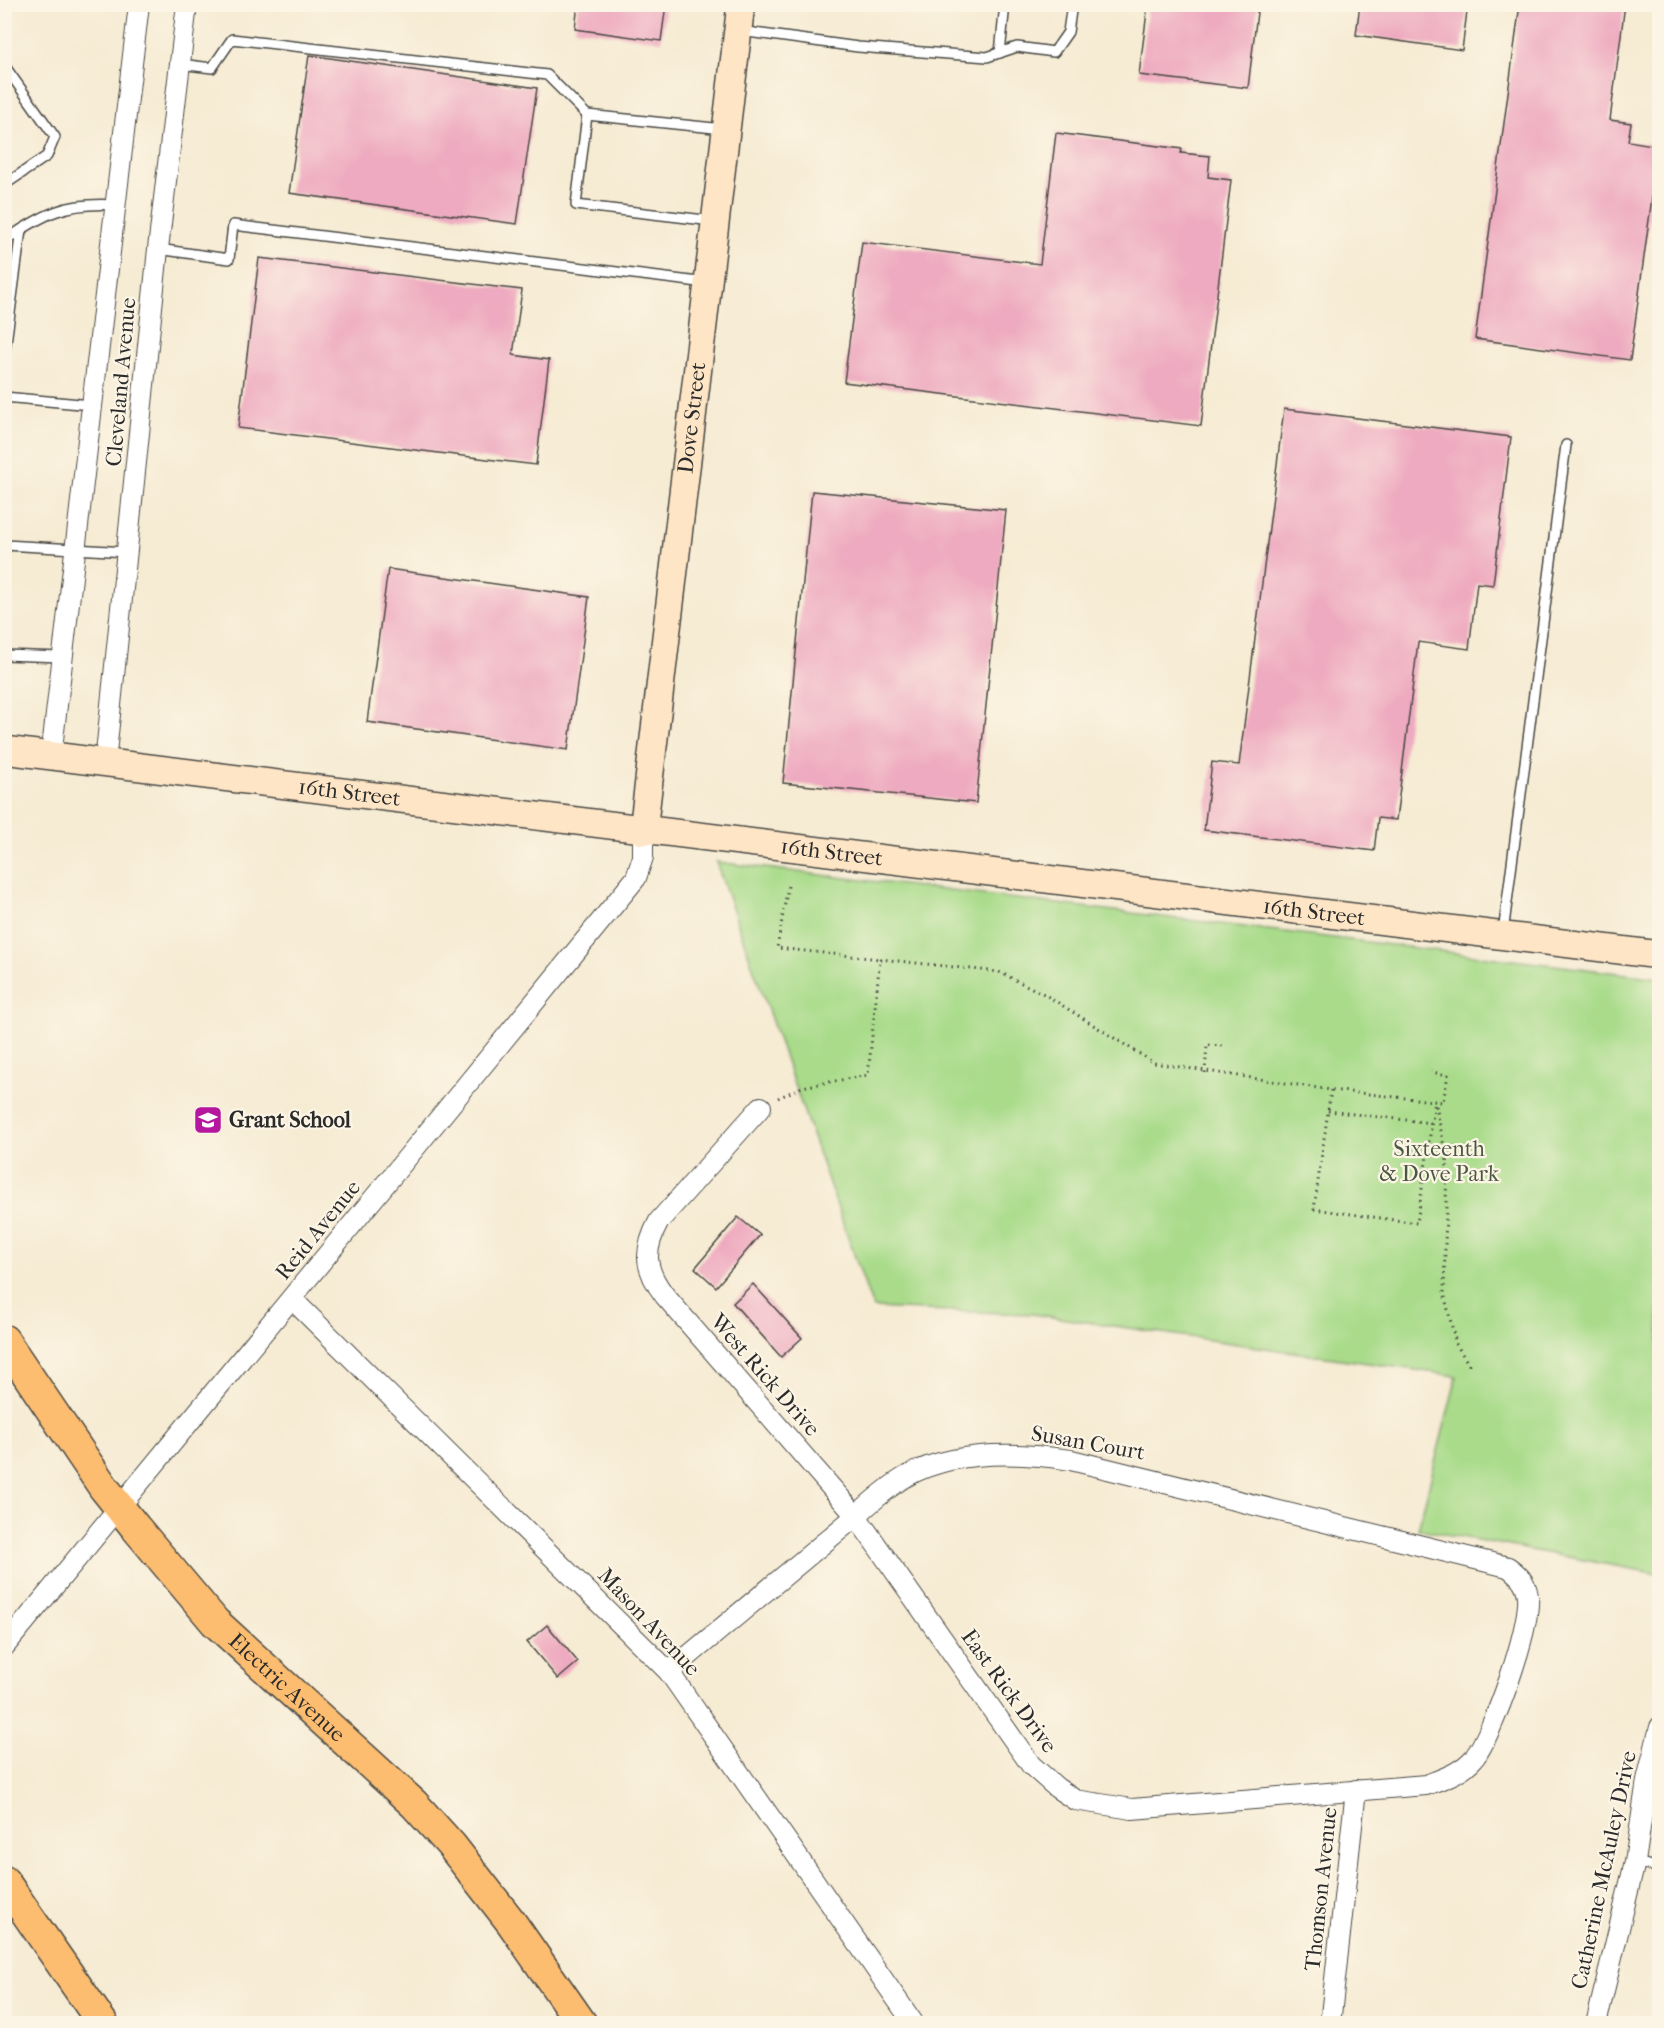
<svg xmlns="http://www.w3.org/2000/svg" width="1664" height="2028" font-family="'IM FELL French Canon',serif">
<rect width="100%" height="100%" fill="#fcf5e5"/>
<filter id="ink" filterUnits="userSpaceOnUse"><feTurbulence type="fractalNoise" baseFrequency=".0167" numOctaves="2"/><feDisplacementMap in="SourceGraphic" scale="12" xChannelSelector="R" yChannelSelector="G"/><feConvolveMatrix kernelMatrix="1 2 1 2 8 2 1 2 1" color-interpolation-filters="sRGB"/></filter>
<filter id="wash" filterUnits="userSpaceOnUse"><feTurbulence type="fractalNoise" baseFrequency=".008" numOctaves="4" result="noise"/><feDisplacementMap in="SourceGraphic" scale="24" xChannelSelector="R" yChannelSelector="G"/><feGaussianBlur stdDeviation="1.35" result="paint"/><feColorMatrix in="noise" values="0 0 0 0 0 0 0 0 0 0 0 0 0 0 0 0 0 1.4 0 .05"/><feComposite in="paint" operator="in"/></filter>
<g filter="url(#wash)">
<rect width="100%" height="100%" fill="#f6ebd3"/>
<!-- green -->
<polygon fill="#a9db8a" stroke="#6a835a" stroke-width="1.5" points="716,862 1659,978 1659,1574 1418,1529 1457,1376 1032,1314 873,1308"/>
<g id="blocks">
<!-- building -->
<g fill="#eeaac0">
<polygon points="578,4 666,4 661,41 575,29"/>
<polygon points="1148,4 1258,4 1248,88 1139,75"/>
<polygon points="1360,4 1468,4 1462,50 1356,35"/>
<polygon points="1520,4 1625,4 1610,120 1631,123 1628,141 1659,146 1630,360 1475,339"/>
<polygon points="309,55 537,88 517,224 289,193"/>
<polygon points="1056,133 1182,149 1181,153 1210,156 1208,177 1231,180 1201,426 844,382 862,242 1040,264"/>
<polygon points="259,258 522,290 513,355 549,360 536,465 238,428"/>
<polygon points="1284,409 1511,437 1493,585 1477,583 1469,649 1418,642 1396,820 1378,818 1374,851 1204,830 1212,762 1239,765"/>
<polygon points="812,491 1006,510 976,803 783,783"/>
<polygon points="388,569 589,597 568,750 367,722"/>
<polygon points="738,1217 760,1235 716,1287 695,1268"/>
<polygon points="753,1284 802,1338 781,1357 733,1303"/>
<polygon points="547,1625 578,1662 558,1679 527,1642"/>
</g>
</g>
</g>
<g filter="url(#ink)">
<use href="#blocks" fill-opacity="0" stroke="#494844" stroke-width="1.5"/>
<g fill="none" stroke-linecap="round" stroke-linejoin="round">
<!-- lane casing -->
<g stroke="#494844" stroke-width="12">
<g id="lane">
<polyline points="740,31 858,47 987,57 1017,47 1054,52 1068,32 1072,4"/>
<polyline points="1000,53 1005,4"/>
<polyline points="180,64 212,68 232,39 547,75 587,115 724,129"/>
<polyline points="4,65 55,137 47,156 4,185"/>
<polyline points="587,115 576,205 713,221"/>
<path d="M4 241C45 213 65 202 115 205"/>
<polyline points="158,249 229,259 233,225 707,283"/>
<polyline points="4,358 21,230"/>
<polyline points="4,397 91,405"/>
<polyline points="4,552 5,545 127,552"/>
<polyline points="4,655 62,657"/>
<polyline points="1503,933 1566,445"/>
<polyline points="1635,1862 1660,1868"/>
</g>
</g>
<!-- street casing -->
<g stroke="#494844" stroke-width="22">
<g id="street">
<polyline points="51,757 139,4"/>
<polyline points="105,763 158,249 187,4"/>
<polyline points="293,1300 669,1672 914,2024"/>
<path d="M4 1647C216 1391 426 1135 636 878L643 857V831"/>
<path d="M669 1672 856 1516C872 1501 888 1487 907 1476 955 1450 1019 1452 1071 1460L1508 1567C1519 1575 1526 1582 1528 1596 1531 1627 1493 1734 1474 1758 1461 1773 1444 1778 1426 1785L1132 1809 1075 1800 1057 1788 1031 1765 856 1516 665 1296C644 1269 643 1251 659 1221L761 1107"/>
<polyline points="1330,2024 1356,1790"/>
<polyline points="1596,2024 1635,1862 1647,1780 1660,1727"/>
</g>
</g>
<!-- secondary casing -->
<g stroke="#494844" stroke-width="30">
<g id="secondary">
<path id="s1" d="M4 750 1660 955"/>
<path id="s2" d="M643 831 741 4"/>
</g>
</g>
<!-- primary casing -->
<g stroke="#494844" stroke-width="33">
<g id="primary">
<path id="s3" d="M4 1340 104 1488 136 1528 215 1622 414 1804 451 1845 511 1922 582 2024"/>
<polyline points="4,1881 103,2024"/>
</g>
</g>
<!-- path -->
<g stroke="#494844" stroke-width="3" stroke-dasharray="1.5 4.5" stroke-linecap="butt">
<polyline points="788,886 777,948 880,959"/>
<polyline points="1205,1073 1207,1045 1224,1046"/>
<polyline points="1331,1090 1314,1209 1417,1223 1435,1101"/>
<polyline points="778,1098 802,1087 868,1075 880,959 999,972 1044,994 1154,1063 1331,1090 1443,1102 1448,1075 1431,1072"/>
<polyline points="1436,1106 1447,1161 1444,1293 1456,1344 1471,1368"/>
<polyline points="1328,1111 1432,1123"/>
<polyline points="1447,1161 1472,1146"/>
</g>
<!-- lane -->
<use href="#lane" stroke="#fff" stroke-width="9"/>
<!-- street -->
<use href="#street" stroke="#fff" stroke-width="20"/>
<!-- secondary -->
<use href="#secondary" stroke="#fee5c5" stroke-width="27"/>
<!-- primary -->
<use href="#primary" stroke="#fcbd6f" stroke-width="30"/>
</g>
</g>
<!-- icons -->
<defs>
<g id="school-square" transform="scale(1.5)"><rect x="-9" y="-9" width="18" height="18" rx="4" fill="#b5179e" stroke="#fcf5e5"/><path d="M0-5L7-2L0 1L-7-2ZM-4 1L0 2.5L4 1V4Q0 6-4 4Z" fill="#fff"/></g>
</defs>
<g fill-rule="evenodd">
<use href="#school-square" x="208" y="1120"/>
</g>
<g text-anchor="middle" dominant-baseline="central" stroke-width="4.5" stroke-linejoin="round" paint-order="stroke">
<!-- street labels -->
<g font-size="22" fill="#2b2b2b" stroke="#fcf5e5">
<text transform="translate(121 382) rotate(-85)">Cleveland Avenue</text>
<text stroke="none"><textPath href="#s2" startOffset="416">Dove Street</textPath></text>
<text stroke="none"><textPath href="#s1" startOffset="348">16th Street</textPath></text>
<text stroke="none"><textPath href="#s1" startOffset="834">16th Street</textPath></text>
<text stroke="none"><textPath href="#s1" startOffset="1320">16th Street</textPath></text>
<text transform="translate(318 1230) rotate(-51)">Reid Avenue</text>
<text transform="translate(765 1375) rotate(49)">West Rick Drive</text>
<text transform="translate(1088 1443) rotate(10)">Susan Court</text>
<text transform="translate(649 1622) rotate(47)">Mason Avenue</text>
<text stroke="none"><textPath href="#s3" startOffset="450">Electric Avenue</textPath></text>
<text transform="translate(1009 1691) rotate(54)">East Rick Drive</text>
<text transform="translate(1604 1870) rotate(-78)">Catherine McAuley Drive</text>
<text transform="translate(1321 1889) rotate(-84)">Thomson Avenue</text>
</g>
<!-- poi labels -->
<g font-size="22" font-weight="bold" fill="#2b2b2b" stroke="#fcf5e5" text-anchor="start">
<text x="229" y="1120">Grant School</text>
</g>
<!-- park labels -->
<g font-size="22" fill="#4a5743" stroke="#fcf5e5">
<text x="1439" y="1149">Sixteenth<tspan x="1439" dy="25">&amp; Dove Park</tspan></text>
</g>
</g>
<!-- margin -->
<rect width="1664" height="2028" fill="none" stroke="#fcf5e5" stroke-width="24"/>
</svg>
